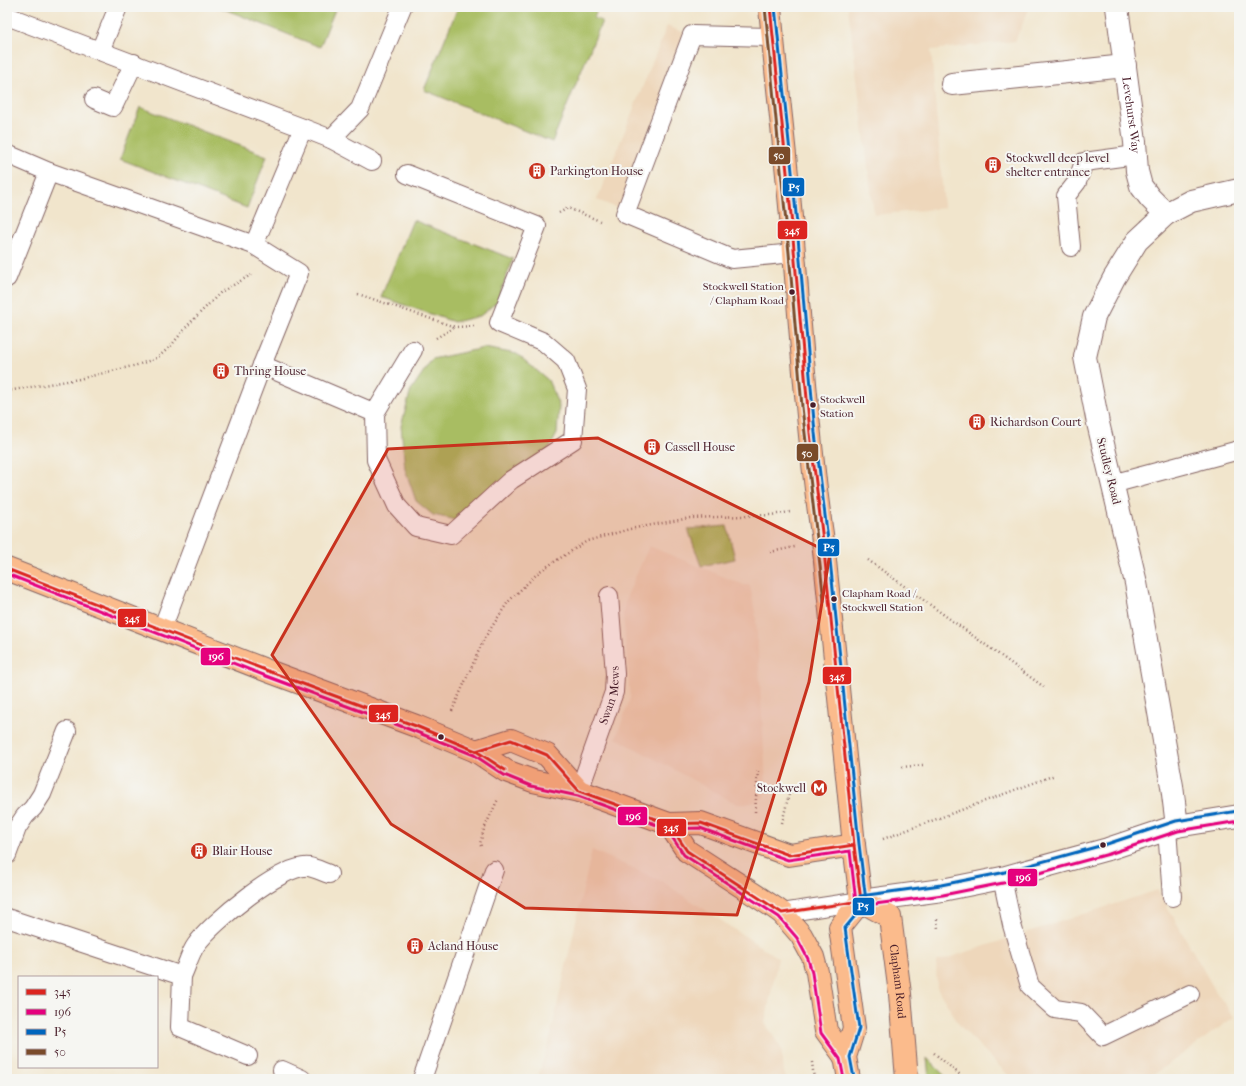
<svg xmlns="http://www.w3.org/2000/svg" width="1246" height="1086" font-family="'IM FELL French Canon',serif">
<rect width="100%" height="100%" fill="#f6f6f2"/>
<filter id="ink" filterUnits="userSpaceOnUse"><feTurbulence type="fractalNoise" baseFrequency=".025" numOctaves="2"/><feDisplacementMap in="SourceGraphic" scale="8" xChannelSelector="R" yChannelSelector="G"/><feConvolveMatrix kernelMatrix="1 2 1 2 8 2 1 2 1" color-interpolation-filters="sRGB"/></filter>
<filter id="wash" filterUnits="userSpaceOnUse"><feTurbulence type="fractalNoise" baseFrequency=".012" numOctaves="4" result="noise"/><feDisplacementMap in="SourceGraphic" scale="16" xChannelSelector="R" yChannelSelector="G"/><feGaussianBlur stdDeviation="0.9" result="paint"/><feColorMatrix in="noise" values="0 0 0 0 0 0 0 0 0 0 0 0 0 0 0 0 0 1.4 0 .05"/><feComposite in="paint" operator="in"/></filter>
<g filter="url(#wash)">
<rect width="100%" height="100%" fill="#f1e5cc"/>
<!-- built -->
<g fill="#eed7bb">
<polygon points="848,7 1030,7 1015,41 931,50 944,208 874,215"/>
<polygon points="667,26 688,34 622,210 597,200"/>
<polygon points="649,546 744,585 750,585 756,618 766,782 764,797 755,802 745,804 737,804 616,738 630,698 623,613 627,596"/>
<polygon points="592,850 663,882 778,958 765,1023 781,1048 785,1079 537,1079 549,1042"/>
<polygon points="1158,890 1216,992 1234,1017 1148,1079 1012,1079 961,1027 937,988 936,962"/>
</g>
<!-- green -->
<g fill="#a8bd62" stroke="#796e46">
<polygon points="219,7 336,7 320,47"/>
<polygon points="458,7 598,7 594,18 602,21 552,142 424,90"/>
<polygon points="140,107 267,156 247,208 120,159"/>
<polygon points="413,220 513,259 497,302 480,316 454,322 381,297"/>
<polygon points="484,348 517,354 548,380 559,406 557,434 548,450 456,520 433,515 416,501 405,469 401,426 411,390 432,359"/>
<polygon points="727,526 735,559 701,566 688,529"/>
<polygon points="927,1058 948,1079 929,1079"/>
</g>
</g>
<g filter="url(#ink)">
<g fill="none" stroke-linecap="round" stroke-linejoin="round">
<!-- service casing -->
<g stroke="#846463" stroke-width="20">
<g id="service">
<polyline points="7,16 303,128 331,139 372,161"/>
<polyline points="773,37 692,35 625,214 732,259 794,253"/>
<polyline points="100,51 118,7"/>
<polyline points="94,99 113,107 134,63"/>
<polyline points="331,139 360,109 402,7"/>
<polyline points="7,154 49,172 254,245 299,273 262,365 162,629"/>
<polyline points="407,174 537,226 499,323 544,342 566,361 577,389 573,440 511,480 451,535 416,527 397,506 376,460 375,413 413,350"/>
<polyline points="254,245 303,128"/>
<polyline points="1071,247 1066,196 1077,182 1084,162 1136,155"/>
<polyline points="7,278 49,172"/>
<polyline points="262,365 375,413"/>
<polyline points="1112,484 1239,450"/>
<path id="s1" d="M579 791 614 692 615 674 609 596"/>
<polyline points="1167,829 1172,897"/>
<polyline points="7,855 17,828 25,816 33,808 42,794 67,731"/>
<polyline points="1002,878 1012,925 1030,986 1055,1009 1081,1013 1103,1036 1190,994"/>
<polyline points="782,913 861,901"/>
<polyline points="7,918 182,976 180,1027 248,1056"/>
<path d="M182 976C187 966 190 953 196 945 210 924 283 863 309 867 315 868 323 872 329 874"/>
<polyline points="282,1070 302,1079"/>
<polyline points="422,1079 494,870"/>
</g>
</g>
<!-- minor casing -->
<g stroke="#846463" stroke-width="24">
<g id="minor">
<path id="s2" d="M1117 7 1135 142 1137 171 1141 186 1150 198 1166 214"/>
<polyline points="952,84 1125,66"/>
<polyline points="1177,826 1172,786 1136,583 1098,423 1085,357 1094,317 1114,278 1137,241 1166,214 1191,201 1239,190"/>
<polyline points="861,901 942,890 1002,878 1108,849 1177,826 1239,816"/>
</g>
</g>
<!-- trunk casing -->
<g stroke="#846463" stroke-width="24">
<g id="trunk">
<path d="M770 7C777 89 788 171 794 253 802 349 809 446 823 541L854 845 861 901 840 927 854 1028 845 1057 849 1079"/>
<polyline points="7,569 268,671 416,726 476,751 506,771 533,781 579,791 669,824 701,823 789,855 854,845"/>
<polyline points="476,751 511,740 547,755 579,791"/>
<polyline points="669,824 687,851 775,908 782,913 801,935 813,957 817,972 826,1031 845,1057"/>
<path id="s3" d="M861 901 890 917 900 994 907 1079"/>
</g>
</g>
<!-- path -->
<g stroke="#846463" stroke-width="2.5" stroke-dasharray="1 3" stroke-linecap="butt">
<polyline points="559,213 568,208 600,221"/>
<polyline points="358,294 455,327"/>
<polyline points="436,338 455,327 474,326"/>
<polyline points="7,391 79,379 137,365 157,358 170,347 188,325 221,292 251,275"/>
<polyline points="836,403 860,401"/>
<polyline points="770,552 795,547"/>
<polyline points="868,560 1044,687"/>
<polyline points="856,597 882,594"/>
<polyline points="452,711 484,639 508,602 540,571 587,541 630,529 690,518 771,515 790,512"/>
<polyline points="902,767 923,765"/>
<polyline points="755,812 758,771"/>
<polyline points="782,823 790,790"/>
<polyline points="883,839 1055,775"/>
<polyline points="481,846 480,844 484,829 498,799"/>
<polyline points="937,919 938,929"/>
<polyline points="934,1053 965,1079"/>
<polyline points="812,1062 814,1079"/>
</g>
<!-- service -->
<use href="#service" stroke="#fff" stroke-width="18"/>
<!-- minor -->
<use href="#minor" stroke="#fff" stroke-width="22"/>
<!-- trunk -->
<use href="#trunk" stroke="#fbbb8c" stroke-width="22"/>
<!-- bus-1 casing -->
<g stroke="#f6f6f2" stroke-width="6">
<g id="bus-1">
<polyline points="7,569 268,671 416,726 476,751 505,770"/>
<polyline points="476,751 511,740 547,755 579,791 669,824 687,851 782,913 861,901 854,845 823,541 810,433 789,192 770,7"/>
<polyline points="653,818 669,824 701,823 789,855 854,845"/>
</g>
</g>
<!-- bus-2 casing -->
<g stroke="#f6f6f2" stroke-width="6">
<g id="bus-2">
<polyline points="7,574 266,676 414,731 474,755 504,775 531,786 578,796 668,829 700,828 788,860 850,851 856,902 860,906 943,895 1003,883 1109,854 1178,831 1239,821"/>
<polyline points="652,823 666,828 684,855 779,917 797,938 808,959 812,973 821,1033 840,1059 844,1079"/>
</g>
</g>
<!-- bus-3 casing -->
<g stroke="#f6f6f2" stroke-width="6">
<g id="bus-3">
<polyline points="775,7 794,191 815,433 828,540 859,844 866,901 865,904 845,928 859,1028 850,1057 854,1078"/>
<polyline points="860,896 941,885 1001,873 1107,844 1176,821 1238,811"/>
</g>
</g>
<!-- bus-4 casing -->
<g stroke="#f6f6f2" stroke-width="6">
<polyline id="bus-4" points="765,7 789,253 802,407 824,601"/>
</g>
<!-- bus-1 -->
<use href="#bus-1" stroke="#dc241f" stroke-width="3"/>
<!-- bus-2 -->
<use href="#bus-2" stroke="#e5007d" stroke-width="3"/>
<!-- bus-3 -->
<use href="#bus-3" stroke="#0065bd" stroke-width="3"/>
<!-- bus-4 -->
<use href="#bus-4" stroke="#7a4b2a" stroke-width="3"/>
</g>
</g>
<!-- marked area -->
<path fill="#c8321e" fill-opacity="0.2" stroke="#c8321e" stroke-width="3" stroke-linejoin="round" d="M598 438 830 553 809 682 737 915 525 908 391 824 272 655 388 449Z"/>
<!-- icons -->
<defs>
<g id="building-disc" transform="scale(0.9)"><circle r="9.5" fill="#c8321e" stroke="#f6f6f2"/><path d="M-4-6H4V6H1V3H-1V6H-4ZM-2.5-4.3h1.7v1.8h-1.7ZM.8-4.3h1.7v1.8H.8ZM-2.5-1h1.7V.8h-1.7ZM.8-1h1.7V.8H.8Z" fill="#fff"/></g>
<g id="metro-disc" transform="scale(0.9)"><circle r="9.5" fill="#c8321e" stroke="#f6f6f2"/><path d="M-5.5 5V-5H-3L0 0L3-5H5.5V5H3V-.5L0 4L-3-.5V5Z" fill="#fff"/></g>
</defs>
<g fill-rule="evenodd">
<use href="#building-disc" x="993" y="165"/>
<use href="#building-disc" x="537" y="171"/>
<use href="#building-disc" x="221" y="371"/>
<use href="#building-disc" x="977" y="422"/>
<use href="#building-disc" x="652" y="447"/>
<use href="#metro-disc" x="819" y="788"/>
<use href="#building-disc" x="199" y="851"/>
<use href="#building-disc" x="415" y="946"/>
</g>
<!-- markers -->
<g fill="#4a1f2b" stroke="#f6f6f2" stroke-width="1.5">
<circle cx="792" cy="292" r="3.5"/>
<circle cx="813" cy="405" r="3.5"/>
<circle cx="834" cy="599" r="3.5"/>
<circle cx="441" cy="737" r="3.5"/>
<circle cx="1103" cy="845" r="3.5"/>
</g>
<g text-anchor="middle" dominant-baseline="central" stroke-width="4" stroke-linejoin="round" paint-order="stroke">
<!-- bus labels -->
<g font-size="11" fill="#4a1f2b" stroke="#f6f6f2" text-anchor="start">
<text x="784" y="286" text-anchor="end">Stockwell Station<tspan x="784" dy="14">/ Clapham Road</tspan></text>
<text x="820" y="399">Stockwell<tspan x="820" dy="14">Station</tspan></text>
<text x="842" y="593">Clapham Road /<tspan x="842" dy="14">Stockwell Station</tspan></text>
</g>
<!-- street labels -->
<g font-size="12" fill="#4a1f2b" stroke="#f6f6f2">
<text stroke="none"><textPath href="#s2" startOffset="109">Levehurst Way</textPath></text>
<text transform="translate(1109 471) rotate(76)">Studley Road</text>
<text stroke="none"><textPath href="#s1" startOffset="101">Swan Mews</textPath></text>
<text stroke="none"><textPath href="#s3" startOffset="98">Clapham Road</textPath></text>
</g>
<!-- poi labels -->
<g font-size="12" fill="#4a1f2b" stroke="#f6f6f2" text-anchor="start">
<text x="1006" y="158">Stockwell deep level<tspan x="1006" dy="14">shelter entrance</tspan></text>
<text x="550" y="171">Parkington House</text>
<text x="234" y="371">Thring House</text>
<text x="990" y="422">Richardson Court</text>
<text x="665" y="447">Cassell House</text>
<text x="806" y="788" text-anchor="end">Stockwell</text>
<text x="212" y="851">Blair House</text>
<text x="428" y="946">Acland House</text>
</g>
</g>
<g stroke="#f6f6f2" stroke-width="1.5">
<rect x="768" y="146" width="23" height="19" rx="4" fill="#7a4b2a"/>
<rect x="782" y="177" width="23" height="20" rx="4" fill="#0065bd"/>
<rect x="777" y="220" width="31" height="20" rx="4" fill="#dc241f"/>
<rect x="796" y="443" width="23" height="19" rx="4" fill="#7a4b2a"/>
<rect x="817" y="538" width="23" height="19" rx="4" fill="#0065bd"/>
<rect x="117" y="608" width="30" height="20" rx="4" fill="#dc241f"/>
<rect x="200" y="647" width="31" height="19" rx="4" fill="#e5007d"/>
<rect x="822" y="666" width="30" height="19" rx="4" fill="#dc241f"/>
<rect x="368" y="704" width="31" height="19" rx="4" fill="#dc241f"/>
<rect x="617" y="806" width="31" height="20" rx="4" fill="#e5007d"/>
<rect x="656" y="818" width="31" height="19" rx="4" fill="#dc241f"/>
<rect x="1007" y="868" width="31" height="19" rx="4" fill="#e5007d"/>
<rect x="852" y="897" width="23" height="19" rx="4" fill="#0065bd"/>
</g>
<g font-size="11" text-anchor="middle" font-weight="bold" fill="#fff">
<text x="779" y="159">50</text>
<text x="794" y="191">P5</text>
<text x="792" y="234">345</text>
<text x="807" y="457">50</text>
<text x="829" y="551">P5</text>
<text x="132" y="622">345</text>
<text x="216" y="660">196</text>
<text x="837" y="680">345</text>
<text x="383" y="718">345</text>
<text x="633" y="820">196</text>
<text x="671" y="831">345</text>
<text x="1023" y="881">196</text>
<text x="863" y="910">P5</text>
</g>
<!-- margin -->
<rect width="1246" height="1086" fill="none" stroke="#f6f6f2" stroke-width="24"/>
<!-- legend -->
<rect x="18" y="976" width="140" height="92" fill="#f6f6f2" stroke="#b1a0a2"/>
<rect x="26" y="989" width="20" height="6" fill="#dc241f" stroke="#b1a0a2"/>
<text x="54" y="996" font-size="12" fill="#4a1f2b">345</text>
<rect x="26" y="1009" width="20" height="6" fill="#e5007d" stroke="#b1a0a2"/>
<text x="54" y="1016" font-size="12" fill="#4a1f2b">196</text>
<rect x="26" y="1029" width="20" height="6" fill="#0065bd" stroke="#b1a0a2"/>
<text x="54" y="1036" font-size="12" fill="#4a1f2b">P5</text>
<rect x="26" y="1049" width="20" height="6" fill="#7a4b2a" stroke="#b1a0a2"/>
<text x="54" y="1056" font-size="12" fill="#4a1f2b">50</text>
</svg>
